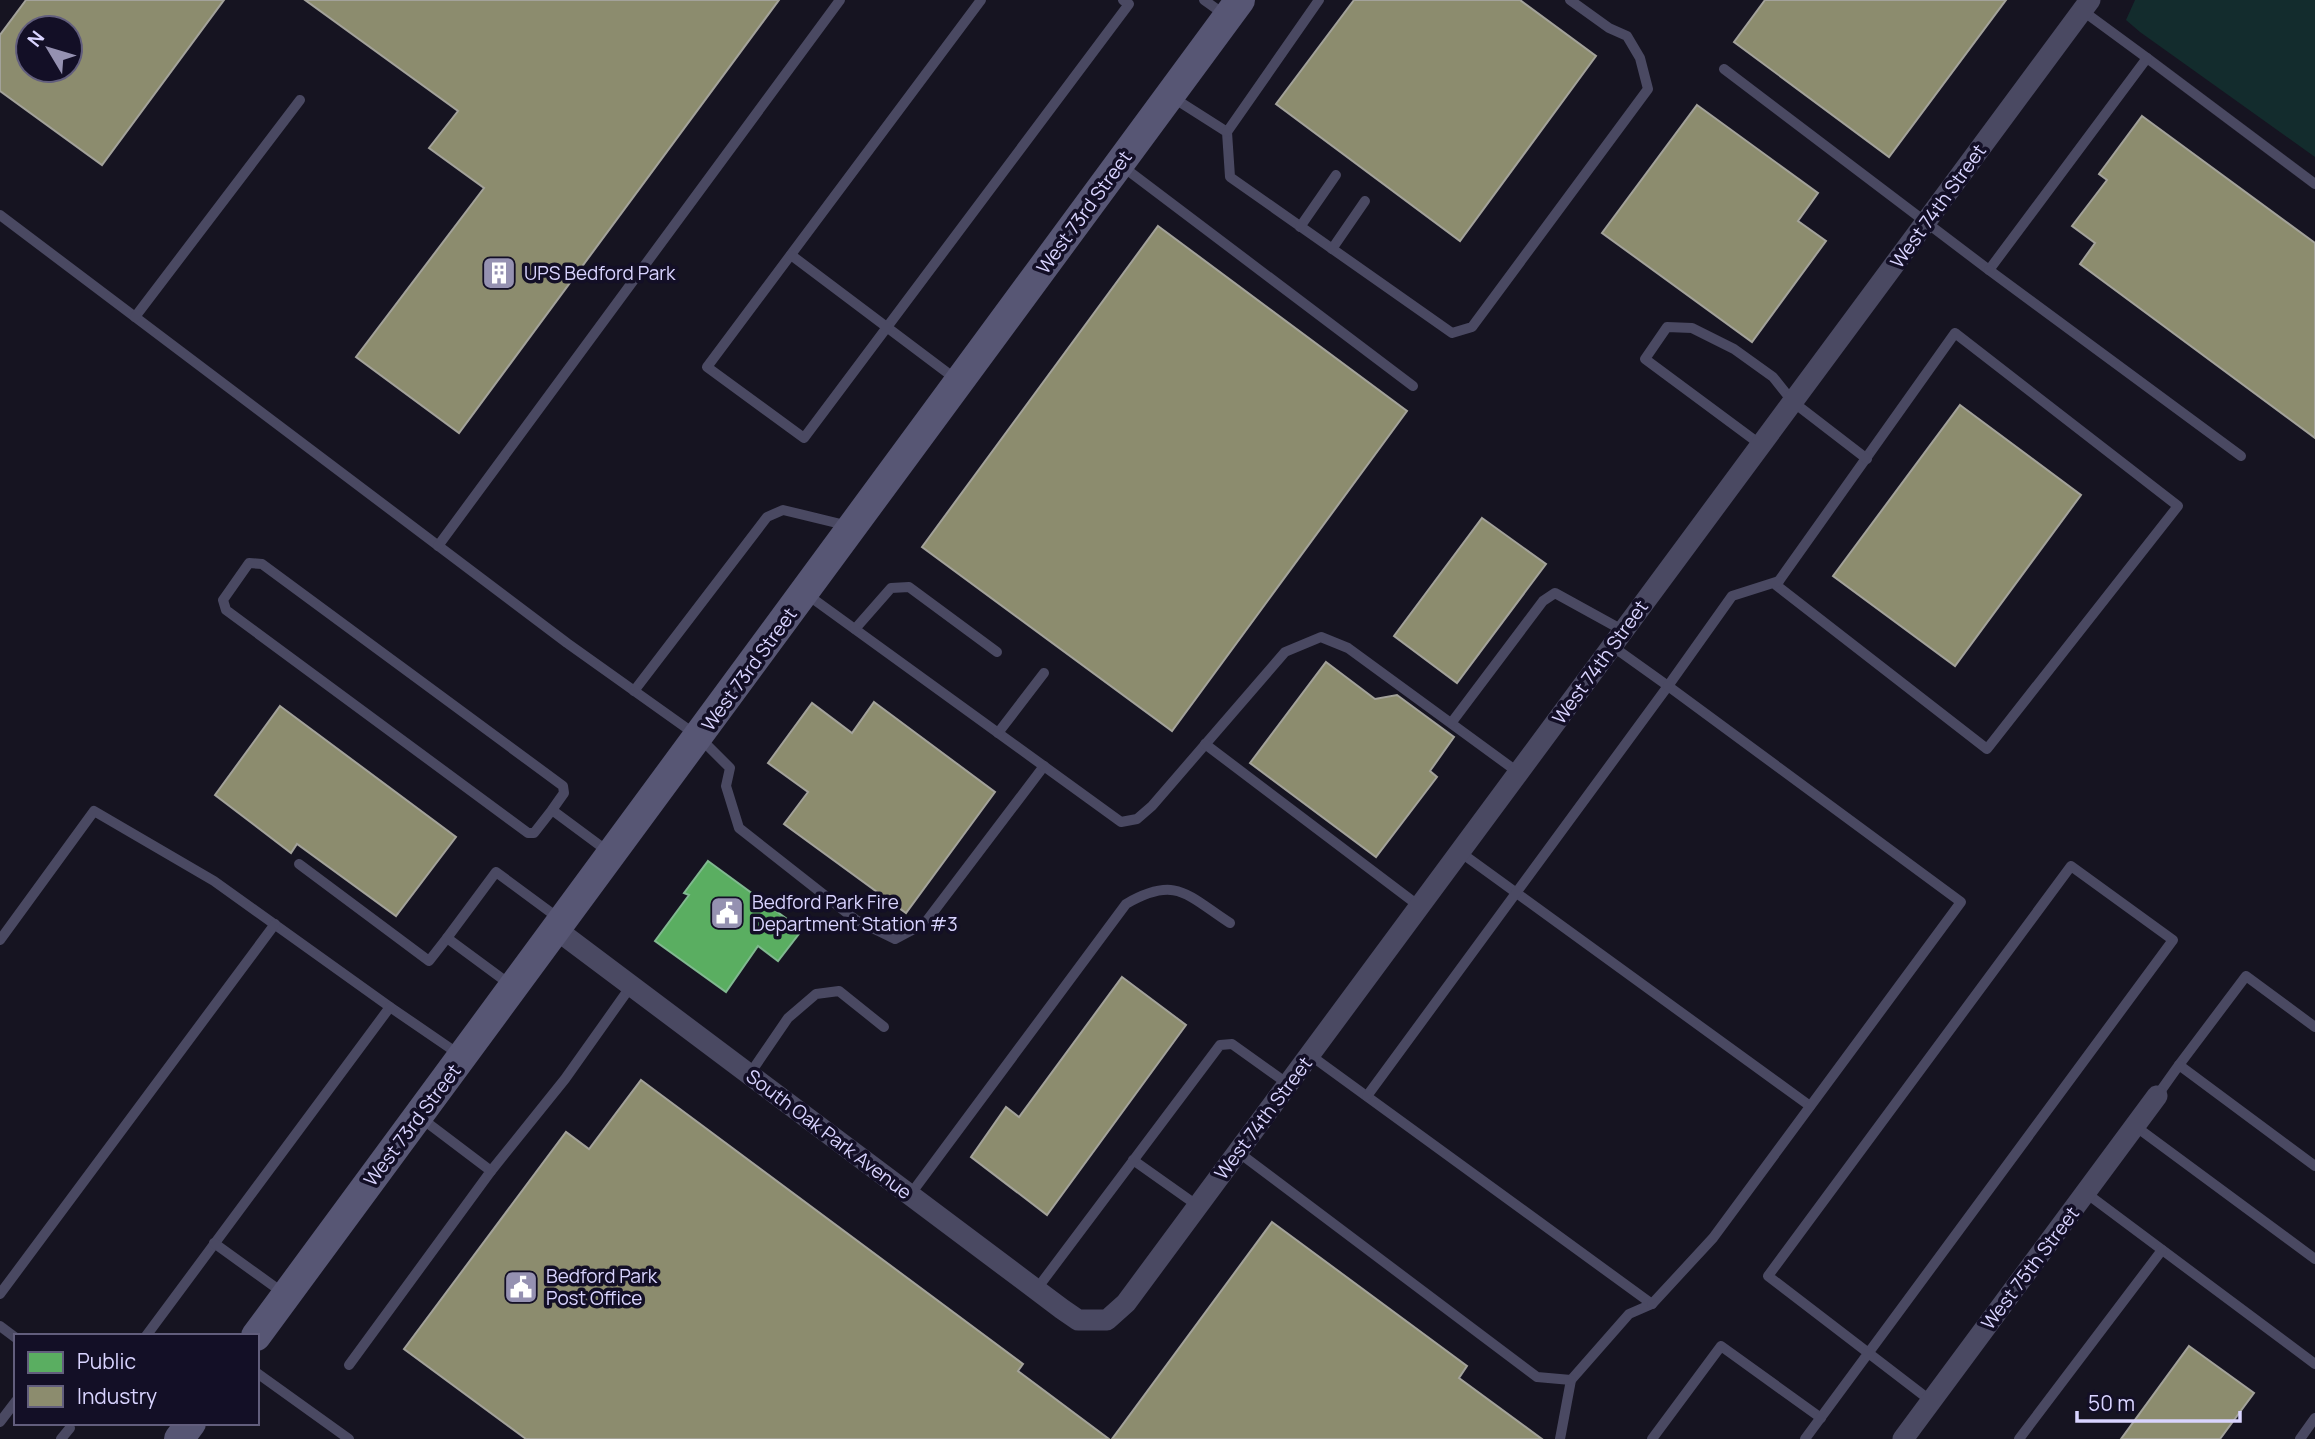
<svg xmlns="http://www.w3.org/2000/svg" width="2315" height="1439" font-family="Manrope,sans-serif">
<rect width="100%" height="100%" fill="#161421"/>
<!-- green -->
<polygon fill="#132c2d" points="2135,0 2315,0 2315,157 2140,32 2126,20"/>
<!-- public -->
<polygon fill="#5aae61" stroke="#80b990" stroke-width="2" points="708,861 802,930 778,961 758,946 726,992 655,941 689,895 684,893"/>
<!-- industry -->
<g fill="#8c8c6e" stroke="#a3a29a" stroke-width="2" fill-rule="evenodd">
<path d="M26 0H224L102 165 0 91V35ZM28 28H70V70H28Z"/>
<polygon points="305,0 779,0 459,433 356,357 484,188 429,148 458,111"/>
<polygon points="1354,0 1520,0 1596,56 1460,241 1276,104"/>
<polygon points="1765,0 2006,0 1889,157 1734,42"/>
<polygon points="1697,105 1818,193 1798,221 1826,241 1752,342 1602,233"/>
<polygon points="2142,116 2315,243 2315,438 2080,264 2095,243 2072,226 2107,180 2099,174"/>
<polygon points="1158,226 1407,411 1172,731 922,547"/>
<polygon points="1960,405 2081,495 1955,666 1833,576"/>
<polygon points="1482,518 1546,564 1457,683 1394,636"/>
<polygon points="1326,662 1375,699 1397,695 1454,737 1430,771 1437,777 1376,857 1250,763"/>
<polygon points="874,702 995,792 906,913 784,824 808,792 768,763 812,703 852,733"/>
<polygon points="280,706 456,837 396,916 297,844 291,853 215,795"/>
<polygon points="1122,977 1186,1025 1047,1215 971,1157 1006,1107 1019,1117"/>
<polygon points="641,1080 1023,1364 1018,1371 1109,1439 526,1439 404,1349 566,1132 589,1149"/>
<polygon points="1272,1222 1467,1366 1459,1378 1542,1439 1112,1439"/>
<polygon points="2189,1346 2254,1393 2220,1439 2121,1439"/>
</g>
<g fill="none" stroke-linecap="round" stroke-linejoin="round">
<!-- lane -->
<g stroke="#4a4962" stroke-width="10">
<polyline points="981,0 707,367 804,438 1129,4 1123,0"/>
<polyline points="1204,0 1225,15"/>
<polyline points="2147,58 2315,184"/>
<polyline points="1724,69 1989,270 2147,58 2083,11"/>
<polyline points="1172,97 1227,132 1230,177 1452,333 1472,327 1648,89 1640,58 1627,36 1609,28 1570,0"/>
<polyline points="1227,132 1319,0"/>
<polyline points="1122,166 1413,386"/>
<polyline points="0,215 567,643 699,737 730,768 726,786 739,828 856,920 895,939 925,923 1044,766"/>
<polyline points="1300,227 1336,175"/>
<polyline points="1332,249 1365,201"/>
<polyline points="791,255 957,380"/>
<polyline points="1989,270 2241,456"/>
<polyline points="135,317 300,100"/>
<polygon points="1955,333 2178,506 1987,749 1776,585"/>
<polyline points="1761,445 1645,359 1667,327 1692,328 1734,349 1773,377 1793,402 1867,459"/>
<polyline points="438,546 840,0"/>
<polyline points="805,593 1121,822 1137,819 1152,806 1285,652 1321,637 1348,648 1519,773"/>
<polyline points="855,629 891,588 909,587 997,652"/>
<polyline points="634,691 767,517 783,510 849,526"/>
<polyline points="1452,722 1543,601 1555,593 1624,631"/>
<polyline points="998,733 1044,673"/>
<polyline points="1205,744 1419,906"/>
<polyline points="552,810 534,833 528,833 226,610 223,600 249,563 262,564 563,786 564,793 552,810 610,853"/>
<polyline points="1460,852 1810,1106"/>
<polyline points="299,864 429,961 447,938"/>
<polyline points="0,940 94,811 214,881 390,1007 146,1336"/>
<polyline points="512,986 447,938 496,872 561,920"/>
<polyline points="390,1007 460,1055"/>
<polyline points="1310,1055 1652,1304 1629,1314 1571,1380 1560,1439"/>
<polyline points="2179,1065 2246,976 2315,1027"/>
<polyline points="749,1075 788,1018 816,994 839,991 884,1027"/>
<polyline points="1367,1096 1668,686 1612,646"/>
<polyline points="2157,1096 2179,1065 2315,1166"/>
<polyline points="2135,1126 2315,1259"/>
<polyline points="1238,1152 1537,1377 1571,1380"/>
<polyline points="1133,1160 1198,1206"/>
<polyline points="491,1171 565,1079 631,986"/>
<polyline points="2086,1193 2315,1364"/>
<path d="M910 1195 1126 904C1176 875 1187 895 1230 923"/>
<polyline points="214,1243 286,1295"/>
<polyline points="1036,1290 1220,1045 1232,1044 1288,1084"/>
<polyline points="0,1294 275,924"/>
<polyline points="1652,1304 1713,1238 1961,902 1668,686 1732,596 1779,581"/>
<polyline points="0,1326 16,1338"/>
<polyline points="349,1365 491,1171 421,1118"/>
<polyline points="257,1373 349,1439"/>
<polyline points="0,1422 16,1401"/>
<polyline points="61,1439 70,1428"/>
<polyline points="1652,1439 1721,1346 1821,1418"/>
<polyline points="1805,1439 2173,940 2071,866 1768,1276 1931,1401"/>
<polyline points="2019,1439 2162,1250"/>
<polyline points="2300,1439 2315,1418"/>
</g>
<!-- street -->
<g stroke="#4a4962" stroke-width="21">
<polyline points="557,930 1062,1309 1078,1320 1107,1320 1126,1303 2090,0"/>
<polyline points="1903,1439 2157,1096"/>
</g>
<!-- secondary -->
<g stroke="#575674" stroke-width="30">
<polyline points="256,1336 1240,0"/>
<polyline points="179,1439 191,1423"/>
</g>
</g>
<!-- icons -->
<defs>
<g id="building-square" transform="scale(1.75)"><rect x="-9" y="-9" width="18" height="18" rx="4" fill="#9591b1" stroke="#130f26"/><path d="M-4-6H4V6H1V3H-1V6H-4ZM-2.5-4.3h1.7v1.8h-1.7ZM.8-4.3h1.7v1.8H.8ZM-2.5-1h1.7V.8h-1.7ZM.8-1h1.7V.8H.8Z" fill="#fff"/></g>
<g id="civic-square" transform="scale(1.75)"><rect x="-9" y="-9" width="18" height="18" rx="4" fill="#9591b1" stroke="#130f26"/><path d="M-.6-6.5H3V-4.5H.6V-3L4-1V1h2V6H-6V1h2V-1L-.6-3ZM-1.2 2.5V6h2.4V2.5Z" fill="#fff"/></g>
</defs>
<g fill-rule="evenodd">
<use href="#building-square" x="499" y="273"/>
<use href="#civic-square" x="727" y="913"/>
<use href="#civic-square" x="521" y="1287"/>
</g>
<g text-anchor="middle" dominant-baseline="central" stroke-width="7" stroke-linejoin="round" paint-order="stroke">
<!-- street labels -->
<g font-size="19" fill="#d9d4ff" stroke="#130f26">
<text transform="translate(1938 206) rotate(-54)">West 74th Street</text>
<text transform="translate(1084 212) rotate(-54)">West 73rd Street</text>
<text transform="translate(1600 662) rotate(-54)">West 74th Street</text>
<text transform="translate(749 669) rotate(-54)">West 73rd Street</text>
<text transform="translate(1263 1118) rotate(-53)">West 74th Street</text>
<text transform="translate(412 1125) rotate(-53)">West 73rd Street</text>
<text transform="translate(829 1134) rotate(37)">South Oak Park Avenue</text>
<text transform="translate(2030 1268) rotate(-53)">West 75th Street</text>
</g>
<!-- poi labels -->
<g font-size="19" fill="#d9d4ff" stroke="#130f26" text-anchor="start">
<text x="524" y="273">UPS Bedford Park</text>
<text x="752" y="902">Bedford Park Fire<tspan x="752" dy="22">Department Station #3</tspan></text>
<text x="546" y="1276">Bedford Park<tspan x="546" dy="22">Post Office</tspan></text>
</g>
</g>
<!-- legend -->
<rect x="14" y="1334" width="245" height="91" fill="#130f26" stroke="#625e7d" stroke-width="2"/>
<rect x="28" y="1352" width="35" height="21" fill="#5aae61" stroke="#625e7d" stroke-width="2"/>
<text x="77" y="1369" font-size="21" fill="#d9d4ff">Public</text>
<rect x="28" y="1386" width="35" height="21" fill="#8c8c6e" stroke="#625e7d" stroke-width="2"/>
<text x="77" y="1404" font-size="21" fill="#d9d4ff">Industry</text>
<!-- north arrow -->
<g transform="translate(49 49) rotate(308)"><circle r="33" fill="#130f26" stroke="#625e7d" stroke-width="2"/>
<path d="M0-5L12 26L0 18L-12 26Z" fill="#9591b1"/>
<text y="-10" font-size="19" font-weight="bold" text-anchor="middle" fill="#d9d4ff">N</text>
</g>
<!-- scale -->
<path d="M2077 1411v10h163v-10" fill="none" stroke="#d9d4ff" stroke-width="3.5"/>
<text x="2088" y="1411" font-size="21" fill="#d9d4ff" stroke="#130f26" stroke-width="5" paint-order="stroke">50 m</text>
</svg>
